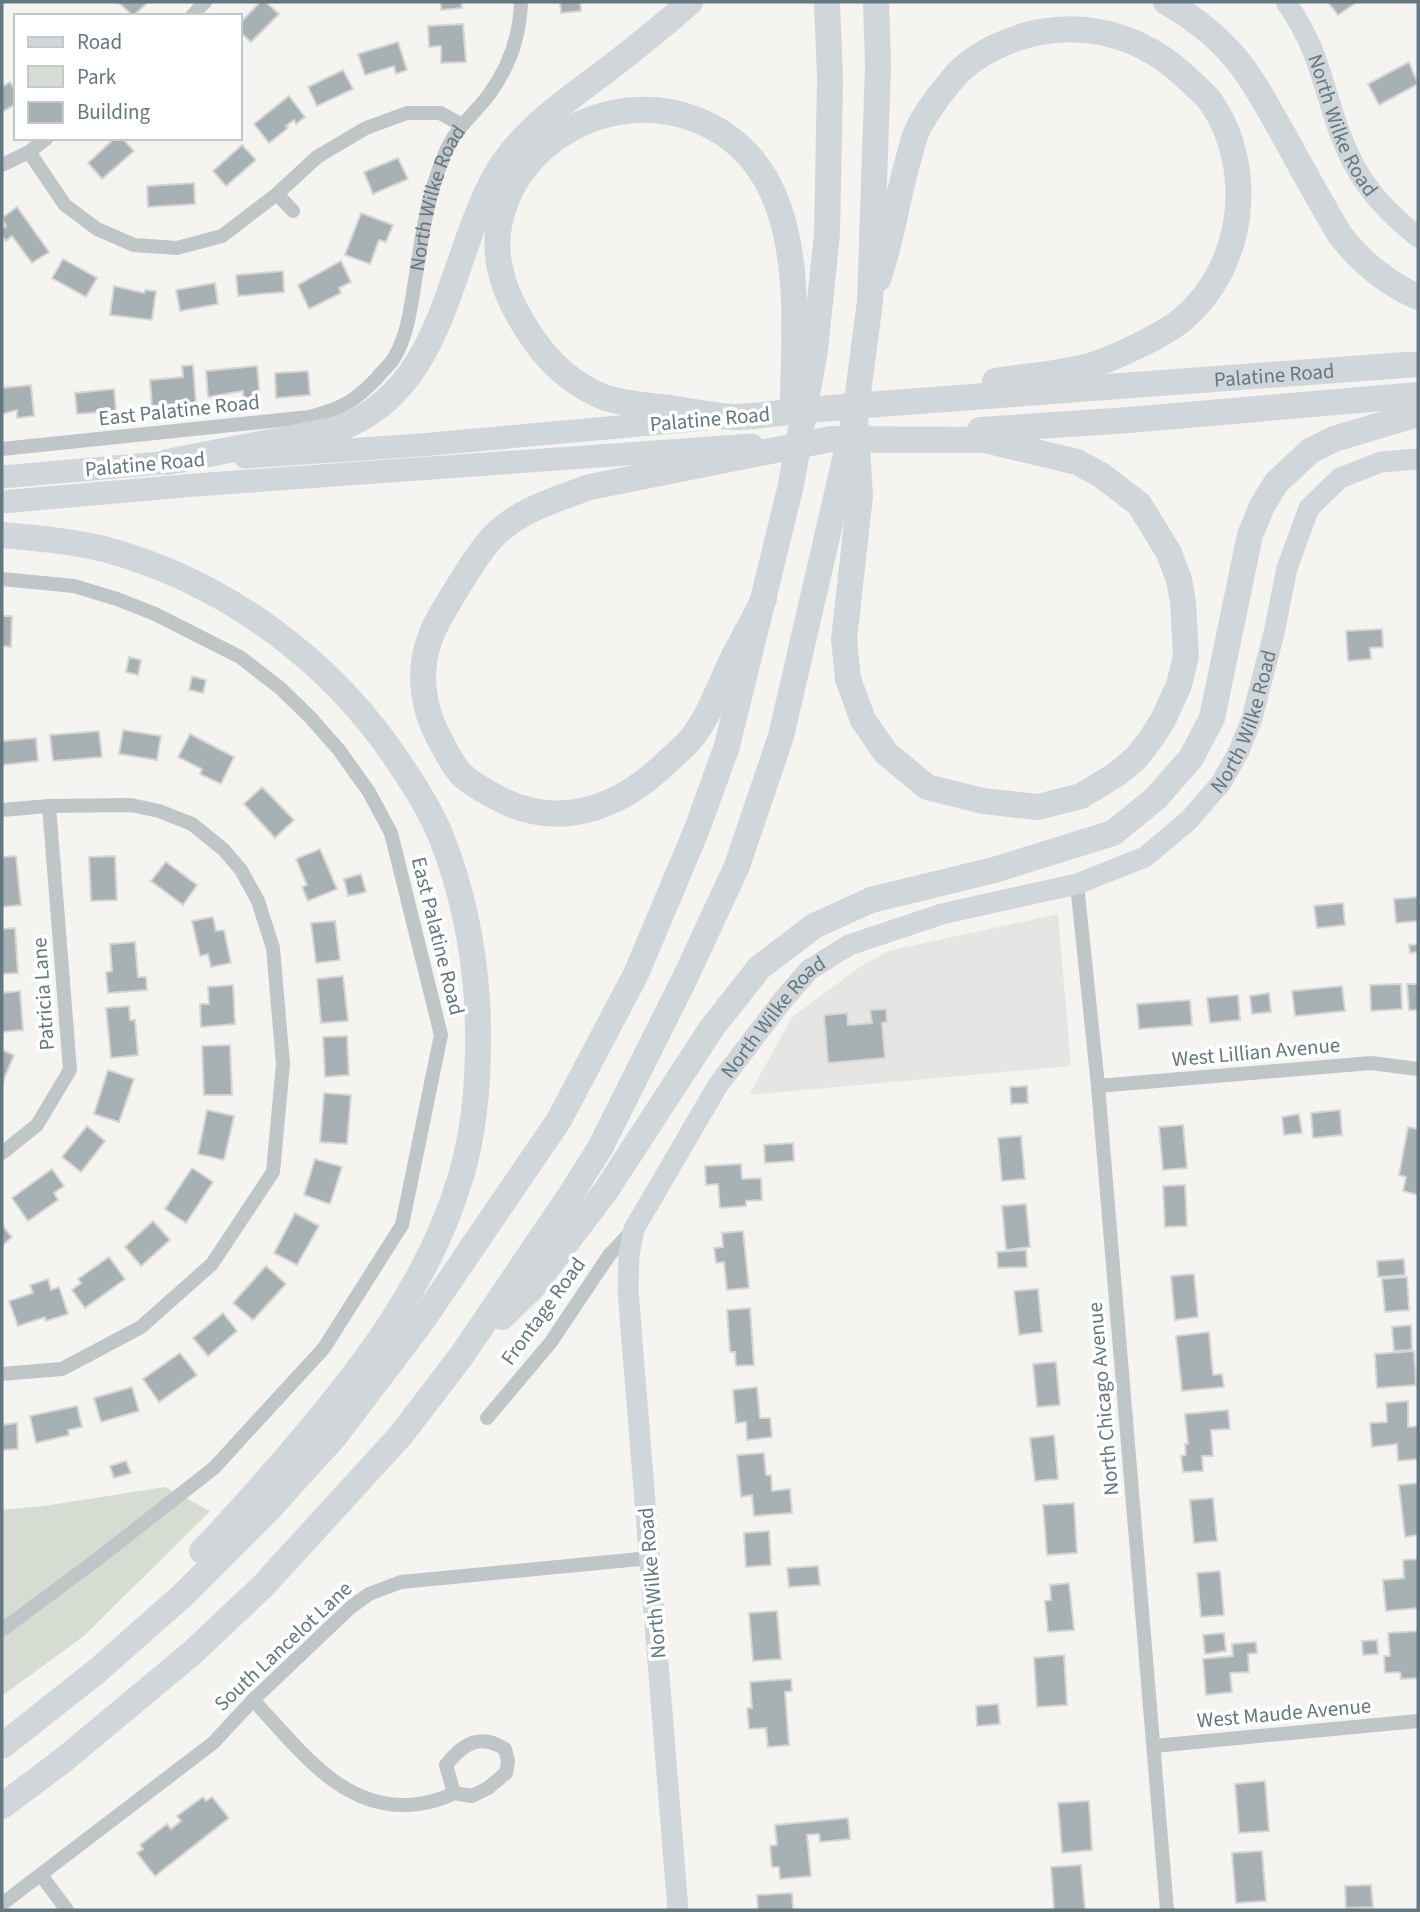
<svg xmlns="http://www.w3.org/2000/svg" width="1420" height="1912" font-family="'Source Sans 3',sans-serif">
<rect width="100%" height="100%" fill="#f5f4f1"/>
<!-- built -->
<polygon fill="#e5e6e4" points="1058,914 1071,1066 749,1095 792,1017 860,967 888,951"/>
<!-- green -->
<polygon fill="#d7dcd2" points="165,1487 210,1511 85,1635 2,1696 2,1510 44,1506"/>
<!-- building -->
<g fill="#a7b1b4" stroke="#d6d6d4" stroke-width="2">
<polygon points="118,2 148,2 133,16"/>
<polygon points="260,2 266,2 279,14 251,42 240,32 240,23"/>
<polygon points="441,2 461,2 462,8 441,10"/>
<polygon points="560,2 580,2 581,11 561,13"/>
<polygon points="1328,2 1357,2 1338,15"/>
<polygon points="463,24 466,62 441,63 441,46 429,47 428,26"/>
<polygon points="398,42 407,70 396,74 394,66 365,75 358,54"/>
<polygon points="1409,62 1418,84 1379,105 1368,84"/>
<polygon points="343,70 353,89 317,106 308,87"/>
<polygon points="10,82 16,91 16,104 2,112 2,87"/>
<polygon points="289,96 305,117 296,124 294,120 286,126 288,128 269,143 254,124"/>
<polygon points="115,138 122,138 134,151 102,179 88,163"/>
<polygon points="242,145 256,160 226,186 213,171"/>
<polygon points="398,158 408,179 373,194 364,172"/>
<polygon points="194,183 195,204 148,207 147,186"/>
<polygon points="17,207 49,252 32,263 12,236 6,241 2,235 2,229 6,226 2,218"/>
<polygon points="361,213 393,225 386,242 379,240 370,264 345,255"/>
<polygon points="63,259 97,278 86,297 52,278"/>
<polygon points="341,261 351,282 339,288 341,293 309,309 298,285"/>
<polygon points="283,271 284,292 238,296 236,275"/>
<polygon points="215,283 218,304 180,311 176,290"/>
<polygon points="114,286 144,293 145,290 156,291 152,320 110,315"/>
<polygon points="193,365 196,404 185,405 184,400 176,401 176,404 152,406 150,380 183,377 182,366"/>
<polygon points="257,366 260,398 243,399 243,391 208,397 206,371"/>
<polygon points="308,371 310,395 276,398 275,373"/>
<polygon points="31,385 34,416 17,418 17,410 2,414 2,388"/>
<polygon points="114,389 116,411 77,414 75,393"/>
<polygon points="2,616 12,616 11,647 2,646"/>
<polygon points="1382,629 1383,647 1370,648 1371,659 1348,661 1346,631"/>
<polygon points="129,657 141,660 138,675 126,672"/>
<polygon points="192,676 206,680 203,693 189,690"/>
<polygon points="123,730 161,736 157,760 119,754"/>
<polygon points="99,731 102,757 53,761 50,735"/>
<polygon points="190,734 234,757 221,784 200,774 202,769 178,757"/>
<polygon points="36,738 38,761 2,765 2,741"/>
<polygon points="262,787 294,820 275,838 244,804"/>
<polygon points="320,849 337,889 308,901 302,887 307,885 296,859"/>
<polygon points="16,856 21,905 2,907 2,857"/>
<polygon points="115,856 117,900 91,901 89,857"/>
<polygon points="166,862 197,885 183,905 151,881"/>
<polygon points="361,874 366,892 348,896 344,879"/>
<polygon points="1418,897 1418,921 1396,923 1394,899"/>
<polygon points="1343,903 1345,925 1317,928 1314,906"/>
<polygon points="213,917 216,931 224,930 231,963 211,967 208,954 200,956 192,921"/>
<polygon points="335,921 340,960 316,963 311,923"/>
<polygon points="15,928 18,973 2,974 2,929"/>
<polygon points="135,942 138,977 146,977 147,990 108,993 106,972 112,971 110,944"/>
<polygon points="1418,944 1418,952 1410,953 1409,945"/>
<polygon points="343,976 348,1021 321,1023 317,979"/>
<polygon points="1401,984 1402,1009 1371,1011 1370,985"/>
<polygon points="1407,984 1418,984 1418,1010 1409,1010"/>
<polygon points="233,985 235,1024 201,1027 200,1004 209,1004 208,987"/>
<polygon points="1342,986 1345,1011 1295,1016 1292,991"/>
<polygon points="20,991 23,1030 2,1032 2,993"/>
<polygon points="1269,993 1271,1012 1252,1014 1250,996"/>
<polygon points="1238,995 1240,1020 1210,1023 1207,998"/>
<polygon points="1190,1000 1192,1025 1139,1029 1137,1004"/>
<polygon points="129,1006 130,1020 135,1020 138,1055 111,1058 106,1008"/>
<polygon points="886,1009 887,1022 882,1023 885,1058 828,1063 824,1015 847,1013 848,1025 872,1023 870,1010"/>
<polygon points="347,1036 349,1075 325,1077 323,1037"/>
<polygon points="230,1045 232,1095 204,1095 202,1046"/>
<polygon points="2,1050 14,1055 2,1084"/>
<polygon points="108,1070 134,1079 119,1122 94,1114"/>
<polygon points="1027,1086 1028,1103 1011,1104 1010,1087"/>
<polygon points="324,1093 351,1095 347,1144 320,1142"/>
<polygon points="207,1110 234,1116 224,1160 198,1154"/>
<polygon points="1340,1110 1342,1135 1313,1138 1311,1113"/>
<polygon points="1299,1114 1302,1133 1284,1135 1282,1117"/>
<polygon points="1183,1125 1187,1168 1163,1170 1159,1127"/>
<polygon points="87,1126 105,1141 81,1172 62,1157"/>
<polygon points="1408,1127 1418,1129 1418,1195 1403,1191 1406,1177 1399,1175"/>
<polygon points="1021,1136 1025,1179 1002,1181 998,1138"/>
<polygon points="793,1143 794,1161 765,1163 764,1145"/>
<polygon points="315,1159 342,1167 330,1204 304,1195"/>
<polygon points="741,1164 742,1179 761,1178 762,1200 746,1201 746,1206 720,1208 718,1184 706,1185 705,1166"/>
<polygon points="192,1168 213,1182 186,1223 165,1209"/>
<polygon points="52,1169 64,1186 54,1193 58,1200 28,1221 12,1198"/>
<polygon points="1185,1185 1187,1226 1165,1227 1163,1186"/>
<polygon points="1026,1204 1030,1247 1006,1250 1002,1206"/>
<polygon points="295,1213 319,1226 297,1265 274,1253"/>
<polygon points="153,1221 170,1240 141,1266 125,1247"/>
<polygon points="2,1225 12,1237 2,1246"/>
<polygon points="743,1231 749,1288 727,1290 724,1262 716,1263 714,1248 723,1247 722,1233"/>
<polygon points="1026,1250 1027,1267 998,1268 997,1252"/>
<polygon points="109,1257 125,1279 85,1308 72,1290 81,1283 78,1279"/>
<polygon points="1404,1259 1405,1275 1378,1277 1377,1261"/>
<polygon points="266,1266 286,1284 253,1320 233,1303"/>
<polygon points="1194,1274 1198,1317 1175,1320 1171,1276"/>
<polygon points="1407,1277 1409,1310 1385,1312 1382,1279"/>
<polygon points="48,1279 51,1290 59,1287 68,1314 46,1321 45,1317 18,1326 9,1301 33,1293 30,1285"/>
<polygon points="1038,1289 1042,1332 1019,1335 1014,1291"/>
<polygon points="750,1308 754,1365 736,1366 735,1352 730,1352 727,1310"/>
<polygon points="223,1313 237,1331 208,1356 193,1338"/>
<polygon points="1411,1325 1412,1350 1394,1351 1392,1327"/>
<polygon points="1209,1332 1213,1375 1222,1374 1224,1387 1182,1391 1176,1336"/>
<polygon points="1414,1351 1416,1385 1377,1388 1375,1354"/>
<polygon points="180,1353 197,1375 159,1402 143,1379"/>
<polygon points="1056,1362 1060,1405 1037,1407 1033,1364"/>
<polygon points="132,1387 139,1411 101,1422 94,1398"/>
<polygon points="757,1387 760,1418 770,1418 772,1437 747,1440 746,1422 736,1423 733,1390"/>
<polygon points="1408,1401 1408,1427 1418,1426 1418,1459 1398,1461 1397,1444 1372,1447 1370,1423 1387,1422 1386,1403"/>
<polygon points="77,1406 82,1427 68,1430 69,1435 36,1443 30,1416"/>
<polygon points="1228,1410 1230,1429 1211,1430 1213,1456 1202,1456 1203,1471 1183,1472 1181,1456 1186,1455 1185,1444 1188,1444 1185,1414"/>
<polygon points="17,1423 18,1449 2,1450 2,1425"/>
<polygon points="1054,1435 1058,1479 1035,1481 1030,1438"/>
<polygon points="764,1453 766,1475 771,1475 772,1491 790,1489 792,1513 754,1516 752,1495 741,1497 737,1455"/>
<polygon points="126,1461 131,1473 114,1478 110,1466"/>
<polygon points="1418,1483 1418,1535 1405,1537 1399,1485"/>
<polygon points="1213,1498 1217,1541 1194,1543 1190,1500"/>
<polygon points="1074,1503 1077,1553 1047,1555 1043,1505"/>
<polygon points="769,1531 771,1565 746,1567 744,1533"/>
<polygon points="1418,1559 1418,1608 1386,1611 1383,1580 1404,1578 1403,1560"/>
<polygon points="818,1566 820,1585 789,1587 787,1568"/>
<polygon points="1220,1571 1224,1615 1201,1617 1197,1573"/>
<polygon points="1069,1583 1074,1630 1048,1632 1045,1601 1051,1600 1050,1585"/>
<polygon points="777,1611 781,1659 753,1661 749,1613"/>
<polygon points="1418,1631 1418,1678 1401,1679 1400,1672 1385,1673 1384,1656 1390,1656 1388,1633"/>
<polygon points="1224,1633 1226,1651 1205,1654 1203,1635"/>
<polygon points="1377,1640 1378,1654 1363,1655 1362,1641"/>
<polygon points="1256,1642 1257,1653 1248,1654 1249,1672 1230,1673 1232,1692 1206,1695 1203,1659 1233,1656 1232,1644"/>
<polygon points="1064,1655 1067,1705 1037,1707 1034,1658"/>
<polygon points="791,1679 792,1691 785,1692 789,1745 768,1747 766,1728 749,1729 747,1708 752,1708 750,1682"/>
<polygon points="998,1704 1000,1724 977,1726 976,1706"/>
<polygon points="1265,1781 1269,1831 1239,1833 1235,1784"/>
<polygon points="203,1797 206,1801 212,1797 229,1818 155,1876 137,1853 143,1849 140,1845 167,1824 171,1829 181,1821 177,1816"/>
<polygon points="1089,1801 1092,1850 1062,1853 1058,1803"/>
<polygon points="848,1818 850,1839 820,1842 819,1834 807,1835 811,1876 780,1879 779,1867 772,1867 770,1846 777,1845 775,1825"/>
<polygon points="1262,1851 1266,1901 1236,1903 1232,1853"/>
<polygon points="1081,1865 1085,1910 1054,1910 1051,1867"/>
<polygon points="1371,1885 1373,1907 1346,1908 1345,1886"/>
<polygon points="792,1893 793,1910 758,1910 757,1895"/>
</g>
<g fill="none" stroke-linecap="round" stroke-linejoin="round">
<!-- street -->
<g stroke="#c0c5c7" stroke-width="14">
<polyline points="192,16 205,2"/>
<polyline points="29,152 65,205 97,229 134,245 177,248 222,236 277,194 317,157 366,128 407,113 440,113 462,125"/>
<polyline points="2,165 29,152 47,138"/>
<polyline points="277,194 293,211"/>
<path id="s1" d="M2 449 309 417C342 408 353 403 377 378 382 371 390 365 394 358 409 333 411 303 416 275 422 234 428 194 444 156 453 131 472 116 488 96 508 69 520 36 521 2"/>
<polyline points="2,579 74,586 117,599 155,614 240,657 280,688 310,717 339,750 369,792 391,833 441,1035 402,1225 324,1348 214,1468 95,1561 2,1630"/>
<polyline points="2,810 49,806 131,805 159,811 192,824 224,850 241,870 258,901 273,948 283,1064 273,1172 212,1264 141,1327 62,1369 2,1374"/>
<polyline points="1077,884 1098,1086 1167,1910"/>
<polyline points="1098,1086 1371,1063 1418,1069"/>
<polyline points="2,1153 37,1125 70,1070 49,806"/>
<polyline points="487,1418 551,1342 610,1254 633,1230"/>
<path d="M253 1700C296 1745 339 1808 408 1805 424 1804 439 1801 454 1793L472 1796 488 1788 506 1773 508 1761 505 1749C481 1733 463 1743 446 1765L454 1793"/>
<polyline points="1154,1746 1418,1721"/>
<polyline points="41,1875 67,1910"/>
<polyline points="2,1904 213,1743 253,1700 351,1607 369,1594 401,1582 650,1558"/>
</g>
<!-- secondary -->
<g stroke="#d1d6da" stroke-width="21">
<path id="s2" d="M1286 2C1296 17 1305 32 1312 49 1328 89 1335 133 1357 170 1372 197 1394 218 1418 237"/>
<path id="s3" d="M678 1910 628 1291 629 1255 634 1229 718 1085 783 1000 809 970 849 945 942 914 1077 884 1145 857 1189 820 1221 783 1239 751 1252 718 1274 633 1287 568 1309 508 1340 478 1381 462 1418 459"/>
</g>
<!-- primary -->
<g stroke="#d1d6da" stroke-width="23">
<polyline points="245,457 421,445 706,419"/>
<polyline points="2,477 183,461"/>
<polyline points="2,502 195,485 752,445"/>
</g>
<!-- highway -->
<g stroke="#d1d6da" stroke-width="26">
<path d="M1166 2C1189 15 1211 31 1229 51 1251 74 1266 105 1282 132 1301 167 1320 201 1340 235 1361 262 1386 283 1418 297"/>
<path d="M878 279C892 240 897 198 909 157 912 147 914 135 919 127 928 109 943 90 956 75 976 53 1010 38 1040 32 1096 22 1148 40 1189 80 1196 87 1205 94 1211 102 1256 168 1245 266 1183 319 1164 335 1113 359 1089 366 1059 374 1026 376 995 381"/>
<path id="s4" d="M793 399C795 300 808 160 692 118 610 88 509 142 498 233 494 269 509 302 528 331 546 360 573 386 606 398 626 404 650 406 670 408 691 411 713 416 734 417 755 417 777 413 798 411 839 407 879 404 919 401 1086 390 1252 377 1418 364"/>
<polyline points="980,430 1129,420 1418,395"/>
<path d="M167 462 338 429C444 390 447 267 493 180 517 134 563 103 603 73 633 50 662 27 690 2"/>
<path d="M2 535C36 538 70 541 104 549 226 582 333 661 402 767 417 790 432 813 442 839 462 890 473 944 477 999 480 1058 478 1119 461 1176 430 1281 364 1367 294 1449 264 1484 234 1519 202 1551"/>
<path d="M764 599C753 621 741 642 730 664 718 690 709 716 691 739 684 747 676 754 668 761 618 810 556 832 492 795 481 789 470 783 461 774 452 764 445 750 439 738 423 709 418 673 429 641 435 623 446 606 456 590 467 572 478 553 492 538 516 511 557 499 590 487L831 439 985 440 1077 462 1101 475 1139 504 1169 553 1179 580 1183 602 1186 656 1179 685 1163 720 1151 739 1136 758 1117 774 1081 796 1038 807 983 801 927 787 886 753 863 720 848 679 844 639 860 496 855 416"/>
<polyline points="502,1317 533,1287 607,1189 711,1029 759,968 814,926 871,900 994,870 1113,833 1156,798 1191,758 1212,718 1250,535 1262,506 1276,483 1310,451 1334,439 1418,414"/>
<polyline points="2,1746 97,1671 183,1595 269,1509 335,1436 420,1324 559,1120 636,974 697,829 727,746 791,485 815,350 827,234 830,79 827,2"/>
<polyline points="2,1806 61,1762 192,1653 263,1586 401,1435 462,1355 571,1194 600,1148 684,980 737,866 781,736 855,416 870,301 878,65 876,2"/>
</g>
</g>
<g text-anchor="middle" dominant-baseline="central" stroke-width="7" stroke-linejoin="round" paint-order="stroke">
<!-- street labels -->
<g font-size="21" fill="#647882" stroke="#fff">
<text stroke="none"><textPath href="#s2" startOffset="136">North Wilke Road</textPath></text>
<text stroke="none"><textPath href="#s1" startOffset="581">North Wilke Road</textPath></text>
<text stroke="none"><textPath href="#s4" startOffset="1460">Palatine Road</textPath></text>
<text transform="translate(179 410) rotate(-6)">East Palatine Road</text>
<text transform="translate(710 419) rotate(-5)">Palatine Road</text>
<text transform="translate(145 464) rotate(-5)">Palatine Road</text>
<text stroke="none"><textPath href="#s3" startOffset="1526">North Wilke Road</textPath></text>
<text transform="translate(438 936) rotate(76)">East Palatine Road</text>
<text transform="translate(43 994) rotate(-94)">Patricia Lane</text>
<text stroke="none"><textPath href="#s3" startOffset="938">North Wilke Road</textPath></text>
<text transform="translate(1256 1052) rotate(-5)">West Lillian Avenue</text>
<text transform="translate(543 1311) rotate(-54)">Frontage Road</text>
<text transform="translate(1103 1399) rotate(-95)">North Chicago Avenue</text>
<text transform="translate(652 1583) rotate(-95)">North Wilke Road</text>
<text transform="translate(283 1646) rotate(-43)">South Lancelot Lane</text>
<text transform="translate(1284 1713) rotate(-5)">West Maude Avenue</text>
</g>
</g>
<!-- border -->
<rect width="1420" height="1912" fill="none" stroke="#647882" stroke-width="7"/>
<!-- legend -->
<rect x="14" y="14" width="228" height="126" fill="#ffffff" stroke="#c1c9cd" stroke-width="2"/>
<rect x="28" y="37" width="35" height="10" fill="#d1d6da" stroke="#c1c9cd" stroke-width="2"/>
<text x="77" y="49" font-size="21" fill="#647882">Road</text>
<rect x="28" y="66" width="35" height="21" fill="#d7dcd2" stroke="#c1c9cd" stroke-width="2"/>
<text x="77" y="84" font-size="21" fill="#647882">Park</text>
<rect x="28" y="102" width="35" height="21" fill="#a7b1b4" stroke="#c1c9cd" stroke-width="2"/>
<text x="77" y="119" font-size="21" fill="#647882">Building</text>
</svg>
